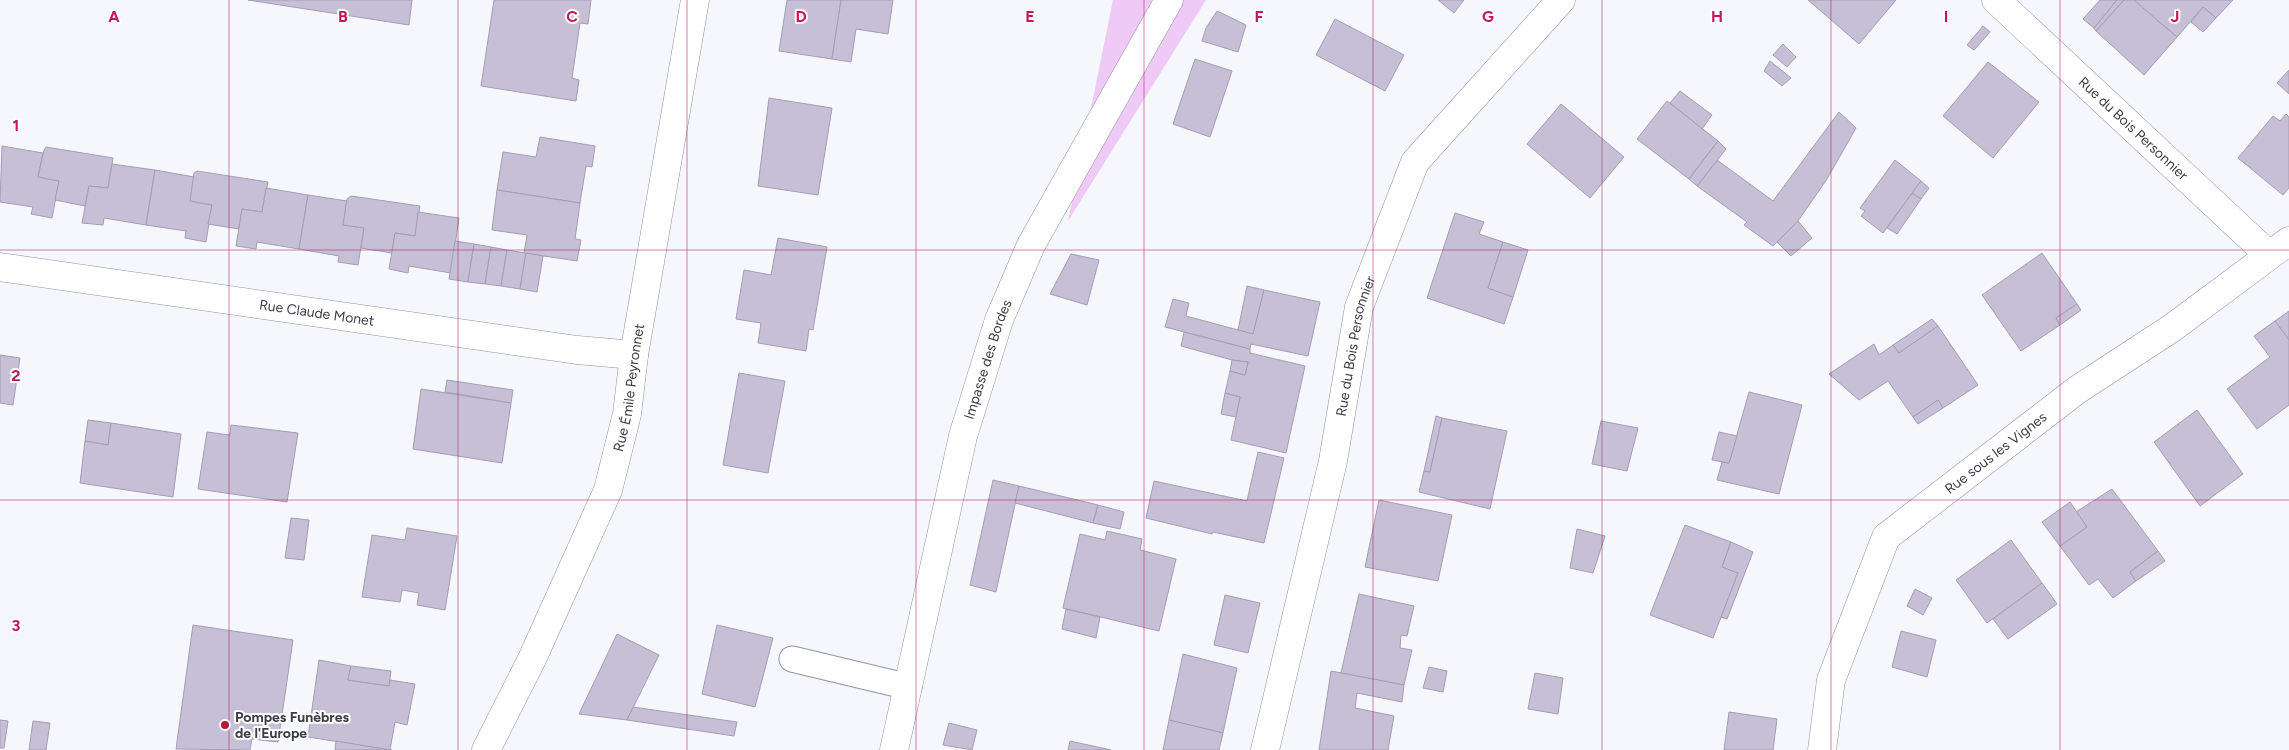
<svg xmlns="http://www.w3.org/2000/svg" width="2289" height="750" font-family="Figtree,sans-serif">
<rect width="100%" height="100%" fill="#f6f7fc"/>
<!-- green -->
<polygon fill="#f0caf7" points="1113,0 1206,0 1068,221"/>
<!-- building -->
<g fill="#c6bfd6" stroke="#a49db3">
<polygon points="248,0 412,0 409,25"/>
<polygon points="494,0 591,0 588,24 580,23 572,78 579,80 576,101 481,86"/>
<polygon points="787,0 841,0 832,59 779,51"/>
<polygon points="841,0 893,0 888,34 856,29 851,62 832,59"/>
<polygon points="1438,0 1464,0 1454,13"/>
<polygon points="1808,0 1896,0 1859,44"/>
<polygon points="2100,0 2117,0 2094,28 2083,19"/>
<polygon points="2117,0 2124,0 2096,31 2094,28"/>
<polygon points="2124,0 2134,0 2177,37 2144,75 2096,31"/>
<polygon points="2134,0 2233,0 2216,18 2203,7 2177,37"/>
<polygon points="2203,7 2216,18 2203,32 2191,22"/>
<polygon points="1217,11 1246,25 1238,52 1202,41 1206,28"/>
<polygon points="1335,19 1404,55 1385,91 1316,55"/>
<polygon points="1983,26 1990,32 1974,50 1967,45"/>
<polygon points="1783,44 1796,57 1787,67 1773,55"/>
<polygon points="1195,59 1232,71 1210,137 1173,124"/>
<polygon points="1770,61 1791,78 1782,86 1764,71"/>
<polygon points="1988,62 2039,102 1993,158 1943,116"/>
<polygon points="2289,70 2289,94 2277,83"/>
<polygon points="1680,91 1712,115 1702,129 1670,103"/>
<polygon points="769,98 832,108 818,195 758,186"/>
<polygon points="1667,101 1718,141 1689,179 1637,139"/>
<polygon points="1561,104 1624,157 1590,198 1527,144"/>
<polygon points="1839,112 1856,128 1827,179 1798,221 1773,246 1744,225 1747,222 1697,186 1717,160 1773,201"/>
<polygon points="2286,114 2289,117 2289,188 2283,195 2238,158 2273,116 2280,121"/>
<polygon points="540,137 595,146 592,167 586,166 580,203 497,190 503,152 536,157"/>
<polygon points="1718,141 1726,149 1697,186 1689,179"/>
<polygon points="2,146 43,153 38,177 59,181 52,218 31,214 33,207 0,202"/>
<polygon points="46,147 113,158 108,188 89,186 85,206 55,200 59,181 38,177 44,150"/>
<polygon points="1895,160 1921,181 1883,233 1861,216 1865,211 1860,208"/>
<polygon points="112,164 155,170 146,225 104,218 103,225 82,223 89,186 108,188"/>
<polygon points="155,170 194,177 190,201 212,205 206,242 185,238 186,231 146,225"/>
<polygon points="197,171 268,182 262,212 242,209 239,229 208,224 212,205 190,201 194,173"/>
<polygon points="1921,181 1929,188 1921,199 1912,193"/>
<polygon points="266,188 308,195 299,249 257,242 256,249 236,246 242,209 262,212"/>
<polygon points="497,190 580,203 575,239 581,240 577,261 524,253 527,235 492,230"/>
<polygon points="1912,193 1921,199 1897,234 1887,228"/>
<polygon points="308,195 347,201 343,225 364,228 358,265 338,262 339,256 299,249"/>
<polygon points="351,196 420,206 415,236 395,233 392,253 361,248 364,228 343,225 347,199"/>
<polygon points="418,212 459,218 451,273 409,266 408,273 389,269 395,233 415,236"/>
<polygon points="1455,213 1484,222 1479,234 1503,242 1488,288 1513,297 1504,324 1427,298"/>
<polygon points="1798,221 1812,238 1791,256 1777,242"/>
<polygon points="778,238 827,247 813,330 809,329 806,351 758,343 761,323 736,319 744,270 771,275"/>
<polygon points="455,241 474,244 468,282 449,279"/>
<polygon points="1503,242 1528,250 1513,297 1488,288"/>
<polygon points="474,244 491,247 485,284 468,282"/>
<polygon points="491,247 507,250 501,286 485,284"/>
<polygon points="507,250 526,253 520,289 501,286"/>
<polygon points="526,253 543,256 537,292 520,289"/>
<polygon points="2042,253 2077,304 2056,318 2060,325 2021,351 1982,295"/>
<polygon points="1071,254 1099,260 1087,305 1050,294"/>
<polygon points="1247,286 1264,290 1253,334 1238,330"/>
<polygon points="1264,290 1320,302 1308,356 1251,344 1250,349 1165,327 1173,299 1189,303 1186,316 1253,334"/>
<polygon points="2077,304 2081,310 2060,325 2056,318"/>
<polygon points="2289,311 2289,340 2275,321"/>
<polygon points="1932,319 1938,326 1899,353 1893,345"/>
<polygon points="2275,321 2289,340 2289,405 2257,429 2227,389 2270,357 2254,336"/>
<polygon points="1938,326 1978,385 1943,408 1938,400 1913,417 1888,381 1859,400 1829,374 1874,344 1879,355 1893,345 1899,353"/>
<polygon points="1184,332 1250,349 1250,353 1305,366 1286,453 1231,440 1240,397 1225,393 1230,371 1245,375 1248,362 1232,360 1181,346"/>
<polygon points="0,355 20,358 13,405 0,403"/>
<polygon points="1232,360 1248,362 1245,375 1230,371"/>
<polygon points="739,373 785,381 768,473 723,465"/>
<polygon points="447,380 513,390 511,403 445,392"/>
<polygon points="421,389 511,403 502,463 413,449"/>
<polygon points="1749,392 1802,405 1779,494 1717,480 1722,462 1729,463"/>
<polygon points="1225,393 1240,397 1236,417 1221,414"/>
<polygon points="1938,400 1943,408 1918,424 1913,417"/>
<polygon points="2197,410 2243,474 2200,506 2154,442"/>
<polygon points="1436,416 1442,418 1430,472 1424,471"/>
<polygon points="1442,418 1507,431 1490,509 1419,492 1424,471 1430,472"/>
<polygon points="88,420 111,423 108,445 85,441"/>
<polygon points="1601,421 1638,428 1627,471 1592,464"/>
<polygon points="111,423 181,434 173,497 80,483 85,441 108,445"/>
<polygon points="231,425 298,433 287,502 198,489 207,432 230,435"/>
<polygon points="1719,432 1737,436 1729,463 1712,460"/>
<polygon points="1258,452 1284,458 1264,543 1213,532 1212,534 1146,518 1154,481 1247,501"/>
<polygon points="993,480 1019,486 996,592 970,585"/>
<polygon points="1019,486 1098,505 1093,523 1015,503"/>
<polygon points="2112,489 2158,551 2130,572 2136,581 2113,598 2098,579 2089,585 2060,546 2087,527 2076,512"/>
<polygon points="1379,500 1452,515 1438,581 1365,567"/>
<polygon points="2070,502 2087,527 2060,546 2042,522"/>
<polygon points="1098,505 1124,512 1120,529 1093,523"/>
<polygon points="291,518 309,520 304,560 285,558"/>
<polygon points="1685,525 1731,542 1722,567 1738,573 1713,638 1650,615"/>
<polygon points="407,528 457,536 445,610 417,605 419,593 402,590 400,602 362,597 372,535 405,540"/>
<polygon points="1577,529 1605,536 1593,573 1570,568"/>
<polygon points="1107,531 1142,539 1140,550 1176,559 1159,631 1063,608 1080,534 1105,540"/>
<polygon points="2011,540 2042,583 1987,623 1956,580"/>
<polygon points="1731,542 1753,552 1727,619 1721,617 1738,573 1722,567"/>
<polygon points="2158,551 2165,561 2136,581 2130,572"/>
<polygon points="2042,583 2057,604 2008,639 1993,619"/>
<polygon points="1915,589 1932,598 1923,615 1907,606"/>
<polygon points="1359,594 1414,606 1407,636 1401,635 1400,648 1412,650 1404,685 1341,673"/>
<polygon points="1225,595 1260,603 1248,653 1214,645"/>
<polygon points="1066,609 1100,617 1096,638 1062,629"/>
<polygon points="193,625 293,640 278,742 252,739 250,750 176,749"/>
<polygon points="717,625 773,638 755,707 702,694"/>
<polygon points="1901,631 1936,640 1927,677 1892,667"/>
<polygon points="617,634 659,655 627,720 579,714"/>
<polygon points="1183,654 1237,668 1223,733 1169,720"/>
<polygon points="319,660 351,666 348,680 389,686 390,680 415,684 407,725 395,722 390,750 308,737"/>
<polygon points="351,666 391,671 389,686 348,680"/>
<polygon points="1429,667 1447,671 1443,692 1423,688"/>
<polygon points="1331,671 1404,685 1402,702 1357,693 1355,708 1394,716 1388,750 1319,750"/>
<polygon points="1535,673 1563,678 1558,714 1528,709"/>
<polygon points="633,707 737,722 734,736 627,720"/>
<polygon points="1729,712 1777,719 1773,750 1724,750"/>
<polygon points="0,720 8,721 4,748 0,748"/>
<polygon points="1169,720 1223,733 1219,750 1163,750"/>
<polygon points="33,721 50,723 46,750 29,750"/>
<polygon points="949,723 977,730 972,750 943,745"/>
<polygon points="336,741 390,750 392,750 335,750"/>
<polygon points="1070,741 1111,750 1068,750"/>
</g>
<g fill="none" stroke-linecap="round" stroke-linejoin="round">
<!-- lane casing -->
<g stroke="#9092a8" stroke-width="27">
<polyline id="lane" points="792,659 909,687"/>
</g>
<!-- street casing -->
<g stroke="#9092a8" stroke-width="29">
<g id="street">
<path id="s1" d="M1996 0 2269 255"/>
<path id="s2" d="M0 267 577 350 634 355"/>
<path id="s3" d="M486 750 532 659 608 490 627 414 634 355 695 0"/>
<path id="s4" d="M894 750 963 436 999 320 1031 245 1169 0"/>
<path id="s5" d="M1265 750 1333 461 1359 307 1415 162 1561 0"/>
<path id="s6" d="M1822 750 1831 680 1886 537 2077 390 2172 328 2289 241"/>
</g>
</g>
<!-- lane -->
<use href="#lane" stroke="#fff" stroke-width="25"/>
<!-- street -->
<use href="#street" stroke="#fff" stroke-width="28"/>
</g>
<!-- grid -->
<path fill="none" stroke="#c2185b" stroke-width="1" stroke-opacity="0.55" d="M229 0V750M458 0V750M687 0V750M916 0V750M1144 0V750M1373 0V750M1602 0V750M1831 0V750M2060 0V750M0 250H2289M0 500H2289"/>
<!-- markers -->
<circle fill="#b01d30" stroke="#fff" stroke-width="2" cx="225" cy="725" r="5"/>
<g text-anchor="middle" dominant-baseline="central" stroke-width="4" stroke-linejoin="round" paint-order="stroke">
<!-- street labels -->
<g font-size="14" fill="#3b3c45" stroke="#fff">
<text stroke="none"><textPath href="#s1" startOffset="188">Rue du Bois Personnier</textPath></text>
<text stroke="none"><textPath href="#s2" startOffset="320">Rue Claude Monet</textPath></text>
<text stroke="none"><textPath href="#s5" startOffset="414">Rue du Bois Personnier</textPath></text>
<text stroke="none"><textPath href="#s4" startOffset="402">Impasse des Bordes</textPath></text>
<text stroke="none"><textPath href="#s3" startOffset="392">Rue Émile Peyronnet</textPath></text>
<text stroke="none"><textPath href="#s6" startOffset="362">Rue sous les Vignes</textPath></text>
</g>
<!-- poi labels -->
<g font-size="14" font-weight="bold" fill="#3b3c45" stroke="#fff" text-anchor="start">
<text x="235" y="717">Pompes Funèbres<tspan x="235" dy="16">de l'Europe</tspan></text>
</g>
</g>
<g font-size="16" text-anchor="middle" font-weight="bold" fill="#c2185b" stroke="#fff" stroke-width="4" stroke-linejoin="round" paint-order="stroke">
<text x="114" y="22">A</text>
<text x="343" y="22">B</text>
<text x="572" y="22">C</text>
<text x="801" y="22">D</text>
<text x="1030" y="22">E</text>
<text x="1259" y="22">F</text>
<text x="1488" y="22">G</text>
<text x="1717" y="22">H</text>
<text x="1946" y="22">I</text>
<text x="2175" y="22">J</text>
<text x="16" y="131">1</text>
<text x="16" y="381">2</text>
<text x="16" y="631">3</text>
</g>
</svg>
